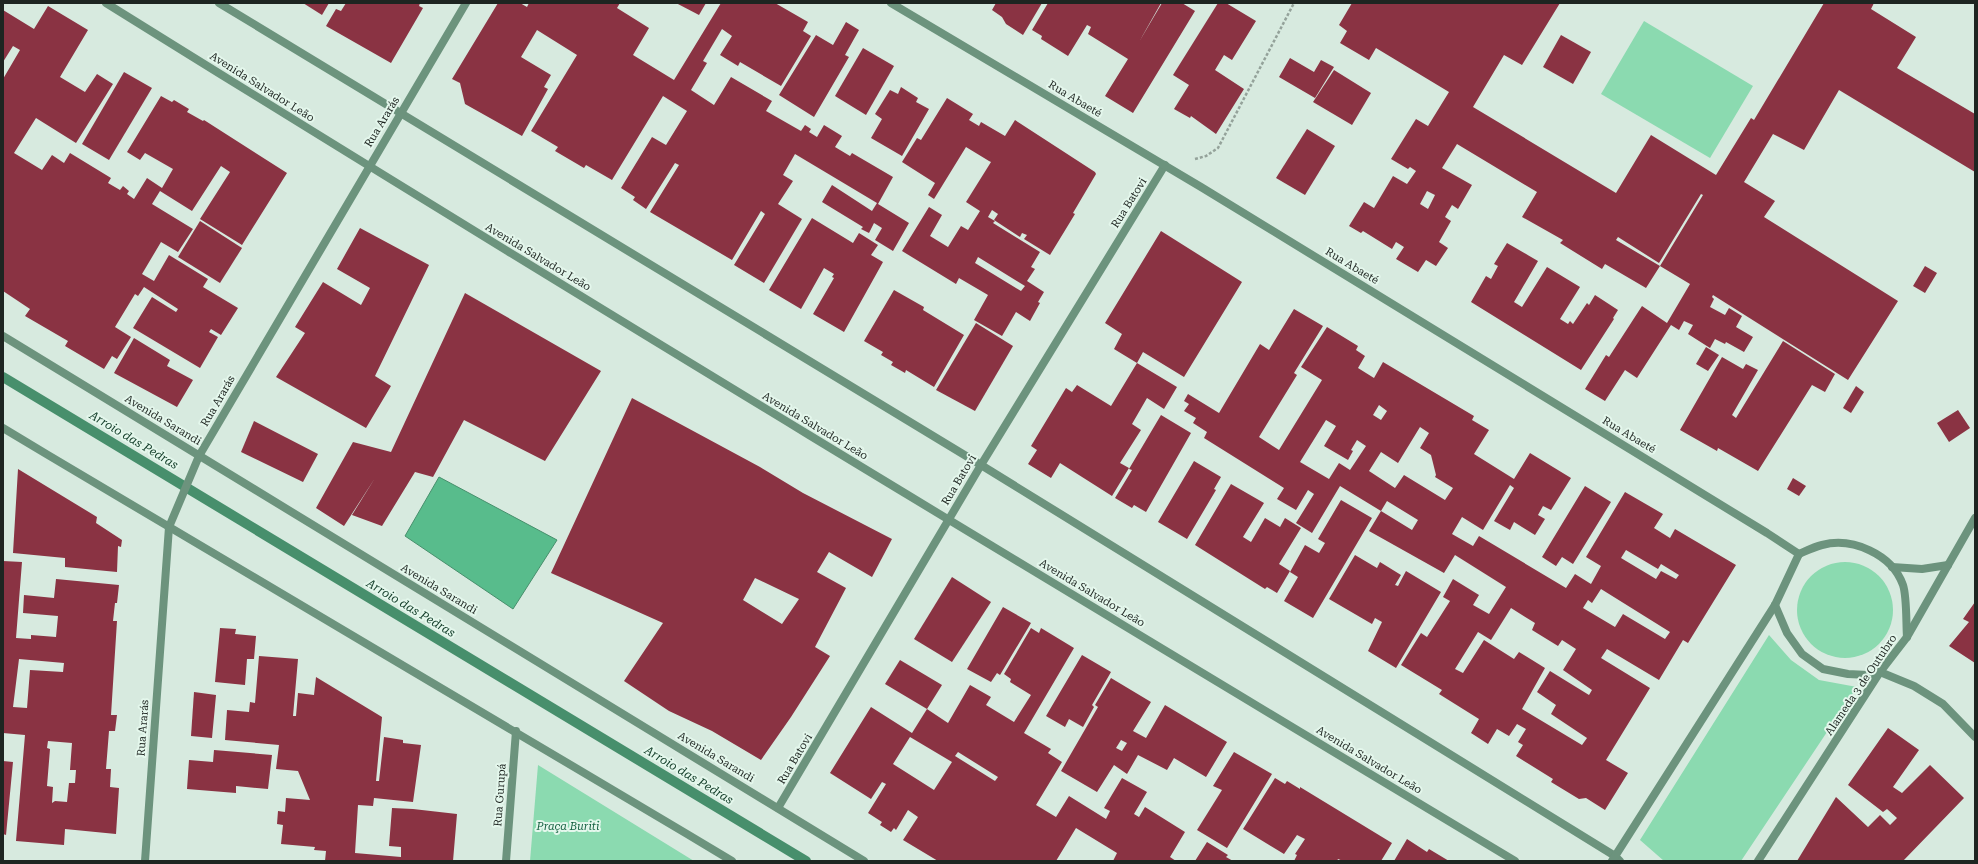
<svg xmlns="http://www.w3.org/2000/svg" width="1978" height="864" font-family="'Roboto Serif',serif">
<rect width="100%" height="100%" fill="#d7eadf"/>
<!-- green -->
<g fill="#8bdab0">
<polygon points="1644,21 1753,86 1710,158 1601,94"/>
<circle cx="1845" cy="610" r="48"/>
<polygon points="1769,635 1791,660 1819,680 1857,687 1741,861 1664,861 1640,840"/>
<polygon points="538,765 694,861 530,861"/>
</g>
<!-- water -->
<polygon fill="#58bc8c" stroke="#478f6c" points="439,477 557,540 513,609 405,536"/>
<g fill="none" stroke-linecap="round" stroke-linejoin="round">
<!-- stream -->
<polyline stroke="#478f6c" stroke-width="10" points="3,377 806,861"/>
</g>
<!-- building -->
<g fill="#8a3343" fill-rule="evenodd">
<polygon points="303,3 329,3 322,15"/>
<polygon points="346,3 420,3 419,6 423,8 391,63 326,26 336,9 341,11"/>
<polygon points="498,3 520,3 527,7 529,3 620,3 617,8 649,28 633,55 674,80 721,3 775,3 808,22 803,31 811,36 781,86 740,62 738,66 720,55 732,36 722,29 703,61 707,63 691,90 714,105 731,77 772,101 766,111 801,131 805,125 811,129 809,132 817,137 824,125 842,136 835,147 850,156 852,153 893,177 878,204 909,223 893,251 875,240 882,228 874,223 869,233 861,229 863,227 822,202 832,185 872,211 877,203 795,154 783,175 793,181 778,204 802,219 764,283 734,265 765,214 761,211 732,260 650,212 679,165 675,163 646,209 633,200 635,197 621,188 652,137 666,145 687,111 663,96 612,180 586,165 584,168 555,151 558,147 531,131 577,55 537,30 521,57 551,75 544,87 548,89 522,136 465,104 460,83 452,79"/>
<polygon points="676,3 706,3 699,15"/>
<polygon points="996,3 1042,3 1023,35 1006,24 1002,17 992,10"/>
<polygon points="1048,3 1062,4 1063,3 1161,3 1139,42 1162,3 1182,3 1195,11 1133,113 1105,96 1128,59 1088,34 1091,27 1087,25 1068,56 1041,39 1042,36 1032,30"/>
<polygon points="1218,3 1226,3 1256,21 1232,60 1224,55 1215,70 1244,89 1216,134 1191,116 1190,118 1174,109 1189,85 1173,75"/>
<path d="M1352 3H1560L1522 65 1504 55 1473 107 1616 193 1651 135 1716 175 1751 118 1754 120 1824 3H1874L1871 9 1916 37 1897 68 1975 114V172L1839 90 1804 150 1773 134 1744 182 1775 201 1764 217 1898 301 1848 380 1713 295 1712 297 1714 299 1710 307 1725 315 1729 308 1742 316 1736 327 1753 337 1744 352 1726 342 1725 344 1715 339 1710 348 1688 334 1693 325 1684 321 1679 330 1671 325 1637 378 1625 370 1605 401 1585 389 1606 355 1609 357 1642 306 1667 323 1690 284 1660 266 1703 195 1701 194 1659 263 1618 237 1616 240 1660 266 1646 288 1605 264 1602 269 1560 243 1563 240 1522 217 1537 192 1457 144 1442 168 1472 185 1458 209 1452 205 1445 217 1451 221 1439 242 1448 248 1436 266 1426 260 1418 272 1396 259 1404 247 1396 242 1392 249 1363 231 1361 233 1349 226 1364 202 1374 208 1393 176 1407 184 1416 171 1410 167 1408 169 1391 159 1416 119 1428 126 1449 92 1376 48 1369 60 1340 43 1347 31 1339 25ZM1427 191 1435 195 1428 209 1420 204Z"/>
<polygon points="48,6 88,30 60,77 85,92 97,74 113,84 76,143 36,118 14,153 42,170 52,155 64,163 70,153 111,178 108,183 120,190 123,186 129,191 127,194 134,199 147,178 162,188 173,169 145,153 140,160 127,152 161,96 172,102 174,100 189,109 187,112 203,121 204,120 287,173 242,245 200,219 230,172 221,166 192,211 160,191 152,204 193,229 178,252 161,242 142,274 154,281 169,255 208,279 203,287 238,308 221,335 211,329 209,332 218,337 200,368 133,328 152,297 176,312 178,309 144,287 138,296 135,294 115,327 131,337 117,359 112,356 104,369 65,346 68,341 25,316 30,309 3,291 3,79 20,50 13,46 3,62 3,10 34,29"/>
<polygon points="846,22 859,30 845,55 849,57 814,117 779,95 816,35 833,45"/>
<polygon points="1561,35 1591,52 1573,84 1543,67"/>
<polygon points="863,48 894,66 866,115 835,96"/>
<polygon points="1290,58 1314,72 1321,60 1334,67 1315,98 1279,77"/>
<polygon points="1334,70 1371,93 1352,125 1313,102"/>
<polygon points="124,72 152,88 109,160 82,144"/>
<polygon points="901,87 918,98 916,102 929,109 902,156 871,138 882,119 875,114 890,90 898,94"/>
<path d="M947 98 973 114 969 120 979 126 981 122 1005 136 1015 120 1095 172 1096 174 1073 213 1075 214 1050 255 1024 239 1027 235 1022 233 1020 237 994 220 998 214 992 210 988 217 995 221 993 223 1040 252 1031 267 1035 269 1027 281 1044 292 1038 302 1040 303 1030 321 1016 312 1002 336 974 320 988 295 959 278 956 284 902 251 929 207 942 215 930 236 948 247 961 226 968 230 980 211 966 202 991 162 989 161 966 147 934 199 928 195 935 183 902 162 917 138 921 140ZM978 257 1025 286 1021 291 975 263Z"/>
<polygon points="1307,129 1335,146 1305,195 1276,178"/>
<polygon points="812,218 853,243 859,233 878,245 871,255 883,262 844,332 813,314 834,278 832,277 834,274 824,268 801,309 769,290"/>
<polygon points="200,221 242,248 220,283 178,257"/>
<polygon points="360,228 429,265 375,376 391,386 366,428 276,377 305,333 295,327 323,282 361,305 370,288 337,269"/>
<polygon points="1161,231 1242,282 1184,377 1143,352 1137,363 1114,349 1122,334 1105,323"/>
<polygon points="1507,243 1538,261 1514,302 1522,307 1547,267 1580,287 1560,319 1568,324 1570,321 1573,324 1587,303 1589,305 1595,295 1618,310 1613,318 1614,319 1581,370 1471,302 1486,276 1491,279 1498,266 1494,264"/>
<polygon points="1925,266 1937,273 1925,293 1913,286"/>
<polygon points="894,290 924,307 923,310 964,335 934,387 906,370 905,373 891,365 893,362 881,355 883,352 864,341"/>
<polygon points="465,293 601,371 545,461 464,420 433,477 415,472 382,526 352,515 375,478 344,526 316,508 353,442 391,452"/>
<path d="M1294 309 1323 326 1294 373 1297 375 1259 437 1279 450 1322 380 1301 367 1327 327 1358 346 1356 350 1365 356 1358 368 1374 378 1383 362 1474 416 1472 420 1489 430 1474 454 1514 479 1530 453 1571 478 1551 510 1543 506 1538 515 1545 519 1535 535 1514 522 1510 530 1494 521 1514 488 1510 485 1483 530 1462 517 1452 534 1473 546 1479 536 1566 588 1575 574 1591 584 1601 566 1586 557 1625 492 1663 514 1654 528 1670 538 1675 529 1736 565 1688 643 1683 640 1659 680 1607 649 1601 658 1650 688 1606 760 1628 773 1605 810 1586 798 1579 799 1551 782 1553 779 1516 756 1523 745 1518 742 1526 729 1517 724 1509 736 1497 729 1488 744 1471 733 1479 719 1439 694 1442 690 1401 665 1421 633 1427 637 1450 601 1443 597 1453 579 1479 595 1473 605 1489 614 1506 587 1455 555 1444 573 1369 531 1381 511 1412 530 1418 520 1387 501 1381 511 1340 486 1312 533 1296 523 1314 494 1308 490 1296 510 1277 499 1284 488 1204 438 1207 432 1193 423 1196 418 1184 411 1189 404 1184 401 1188 394 1219 413 1260 344 1269 350ZM1379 405 1387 411 1381 420 1373 415ZM1326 420 1336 426 1324 446 1348 460 1353 451 1351 450 1357 440 1366 446 1350 470 1339 463 1329 479 1300 462ZM1420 427 1429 433 1420 448 1431 455 1436 475 1435 477 1453 488 1445 500 1404 475 1395 488 1369 471 1381 452 1398 463ZM1626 550 1658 569 1661 564 1679 575 1676 579 1661 571 1656 579 1621 558ZM1601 589 1670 632 1665 639 1623 614 1615 627 1583 608 1588 600 1592 603ZM1511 608 1535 623 1532 630 1558 646 1562 640 1576 649 1563 670 1592 690 1589 695 1550 671 1537 692 1556 705 1551 714 1587 738 1582 745 1522 709 1545 668 1519 652 1514 659 1484 640 1463 673 1455 669 1478 632 1491 640Z"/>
<polygon points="976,323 1013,346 975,411 936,390"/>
<polygon points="134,338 170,360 167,366 193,380 177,407 114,373"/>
<polygon points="1783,341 1835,374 1825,392 1812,385 1758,471 1718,448 1717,451 1680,430 1722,357 1743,369 1746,364 1758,370 1732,415 1736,418"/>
<polygon points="1706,347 1719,355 1708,371 1696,364"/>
<polygon points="1137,363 1177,387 1164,409 1147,398 1132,424 1141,430 1120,463 1129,468 1112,496 1060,463 1051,478 1028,464 1037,450 1031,446 1066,388 1072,392 1077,385 1111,406"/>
<polygon points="1856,386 1864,392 1851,413 1843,408"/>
<path d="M632 398 760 467 803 493 892 539 872 577 829 552 817 572 846 588 815 647 830 656 791 717 761 760 712 731 669 711 624 681 663 623 551 573ZM755 578 799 599 782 624 743 600Z"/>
<polygon points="1958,410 1970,428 1949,442 1937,423"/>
<polygon points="1161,415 1191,433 1146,512 1134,505 1132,508 1115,498 1132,470 1129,469"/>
<polygon points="254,421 318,454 303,482 241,452"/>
<polygon points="1194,461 1221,477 1214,489 1216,490 1187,539 1158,522"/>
<polygon points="18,469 97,517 96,523 122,540 121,547 118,546 117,572 65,567 65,558 13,553"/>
<polygon points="1793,478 1806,486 1799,496 1787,489"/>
<polygon points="1231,484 1264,503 1243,537 1251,542 1265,518 1280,527 1285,518 1301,528 1279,564 1290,571 1277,593 1267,587 1265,589 1195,545"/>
<polygon points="1585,486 1611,502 1573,564 1562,557 1556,566 1542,557"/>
<polygon points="1341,500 1372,518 1313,618 1284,601 1298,577 1290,572 1305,545 1319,553 1325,543 1318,539"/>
<polygon points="1355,555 1377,568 1380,562 1401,575 1395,585 1398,586 1406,571 1441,592 1396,668 1368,651 1382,622 1375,618 1372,624 1329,599"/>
<path d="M3 561 22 562 16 638 31 639V635L56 637 58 616 23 613 24 595 54 598 56 579 119 585 117 603H115L113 621H117L111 715H117L115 731H109L106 769H111L110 787 119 788 116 834 65 829 64 845 16 841 25 735 3 733ZM19 659 64 663 63 672 30 670 27 708 13 707ZM48 741 72 743 70 770H76L75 783H69L67 802 55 801 52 803 53 787 47 786 50 749 47 748Z"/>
<polygon points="952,577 991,602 952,662 914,639"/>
<polygon points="1975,602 1975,663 1949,646 1969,622 1963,619"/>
<polygon points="1003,607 1031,623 1000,675 997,673 991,682 967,669"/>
<polygon points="220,628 236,629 235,634 256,636 254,659 247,659 245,685 215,682"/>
<path d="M1031 628 1039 633 1041 628 1074 648 1024 733 1051 749 1048 753 1062 762 1036 805 1056 817 1069 796 1106 819 1110 811 1104 808 1122 778 1147 792 1134 814 1139 817 1145 807 1185 832 1170 857 1176 861H1113L1117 853 1076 828 1056 861H938L903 840 918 817 908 810 896 830 894 828 891 832 880 825 882 822 868 813 886 784 882 782 871 799 830 773 871 707 912 733 927 709 885 684 900 660 942 685 927 709 948 723 970 685 991 697 986 705 1014 722 1031 695 1010 682 1011 679 1004 674ZM910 737 952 762 934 790 893 764ZM958 752 998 777 995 781 955 756Z"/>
<polygon points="1082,655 1111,672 1092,705 1094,707 1083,727 1069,719 1065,727 1046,716"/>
<polygon points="259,656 298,659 293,716 296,716 298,693 314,695 316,677 382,717 376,781 379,781 384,737 403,740 403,743 421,745 413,802 374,798 373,806 358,805 355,853 401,857 401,847 389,846 392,808 413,809 457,814 453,861 325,861 326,851 314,850 315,847 281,844 283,825 277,824 278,811 285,812 286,798 310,800 298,771 276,769 279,745 225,740 227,710 249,712 250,702 255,703"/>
<path d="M1111 678 1151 702 1133 731 1146 738 1165 705 1227 742 1206 777 1174 758 1167 770 1138 755 1127 774 1114 765 1097 792 1061 771 1098 707 1095 705ZM1121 740 1127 743 1122 751 1116 748Z"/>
<polygon points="194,692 216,695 212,738 191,736"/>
<polygon points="1888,728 1919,750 1893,787 1902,793 1930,765 1964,798 1903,861 1797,861 1836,797 1868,827 1880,815 1890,825 1897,818 1887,809 1883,812 1848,785"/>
<polygon points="214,750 272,755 268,789 236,786 236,793 187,789 189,760 213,762"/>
<polygon points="1234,752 1272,774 1227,848 1197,830 1222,790 1213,786"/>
<polygon points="3,761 13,762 6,835 3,834"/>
<polygon points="1275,778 1285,784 1287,781 1300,789 1300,787 1392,843 1381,861 1343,861 1338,859 1337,861 1294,861 1297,855 1295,854 1305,839 1297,835 1284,854 1243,829"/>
<polygon points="1407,839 1427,852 1429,849 1449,861 1394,861"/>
<polygon points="1207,842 1228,855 1226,857 1233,861 1195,861"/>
</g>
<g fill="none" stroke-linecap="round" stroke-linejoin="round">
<!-- path -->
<polyline stroke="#94a29a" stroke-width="2.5" stroke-dasharray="3 2" stroke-linecap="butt" points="1195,159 1206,156 1218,148 1294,3"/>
<!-- minor -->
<g stroke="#6c937d" stroke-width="8">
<path d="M106 3C573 294 1044 578 1515 861"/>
<polyline points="219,3 981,465 1615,856 1620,861"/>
<polyline points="778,808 981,465 1165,165"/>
<polyline points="145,861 169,527 199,456 466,3"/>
<polyline points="506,861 516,731"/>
</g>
<!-- tertiary -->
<g stroke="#6c937d" stroke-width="8">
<polyline points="891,3 1201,187 1767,533 1799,554"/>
<polyline points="3,336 864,861"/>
<path d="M3 428C245 574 490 715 732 861"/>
<path d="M1799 554C1806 551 1814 547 1822 545 1852 537 1892 554 1903 585 1907 597 1906 624 1907 637"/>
<polyline points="1892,567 1922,569 1948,565"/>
<polyline points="1775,605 1787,633 1802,654 1823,669 1848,674 1868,675 1880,672 1914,686 1943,704 1975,737"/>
<polyline points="1612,861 1775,605 1799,554"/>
<polyline points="1758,861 1880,672 1907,637 1975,518"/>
</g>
</g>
<g text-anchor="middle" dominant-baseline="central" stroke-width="4" stroke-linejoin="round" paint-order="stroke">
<!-- street labels -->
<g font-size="11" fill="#1e2521" stroke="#e4f7ec">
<text transform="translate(262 87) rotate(32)">Avenida Salvador Leão</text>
<text transform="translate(1075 99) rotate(31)">Rua Abaeté</text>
<text transform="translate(382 122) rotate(-59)">Rua Ararás</text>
<text transform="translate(1129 203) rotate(-58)">Rua Batovi</text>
<text transform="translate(538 257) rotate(31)">Avenida Salvador Leão</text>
<text transform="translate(1352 266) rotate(31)">Rua Abaeté</text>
<text transform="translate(218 401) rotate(-60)">Rua Ararás</text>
<text transform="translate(163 420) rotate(31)">Avenida Sarandi</text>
<text transform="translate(815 426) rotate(31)">Avenida Salvador Leão</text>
<text transform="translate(1629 435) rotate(31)">Rua Abaeté</text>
<text transform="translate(959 480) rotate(-59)">Rua Batovi</text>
<text transform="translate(439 589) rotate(31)">Avenida Sarandi</text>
<text transform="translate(1092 593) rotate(31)">Avenida Salvador Leão</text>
<text transform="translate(1861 685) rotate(-56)">Alameda 3 de Outubro</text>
<text transform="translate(143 728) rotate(-86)">Rua Ararás</text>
<text transform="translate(716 757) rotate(31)">Avenida Sarandi</text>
<text transform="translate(795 759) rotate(-59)">Rua Batovi</text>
<text transform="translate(1369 760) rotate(31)">Avenida Salvador Leão</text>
<text transform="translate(500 795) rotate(-86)">Rua Gurupá</text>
</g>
<!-- park labels -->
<g font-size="11" font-style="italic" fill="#166242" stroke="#e4f7ec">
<text x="568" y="826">Praça Buriti</text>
</g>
<!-- water labels -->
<g font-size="12" font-style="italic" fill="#19432f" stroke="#e4f7ec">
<text transform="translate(134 440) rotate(31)">Arroio das Pedras</text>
<text transform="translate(411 608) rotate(31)">Arroio das Pedras</text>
<text transform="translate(689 775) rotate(31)">Arroio das Pedras</text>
</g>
</g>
<!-- border -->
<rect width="1978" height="864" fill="none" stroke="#1e2521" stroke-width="8"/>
</svg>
